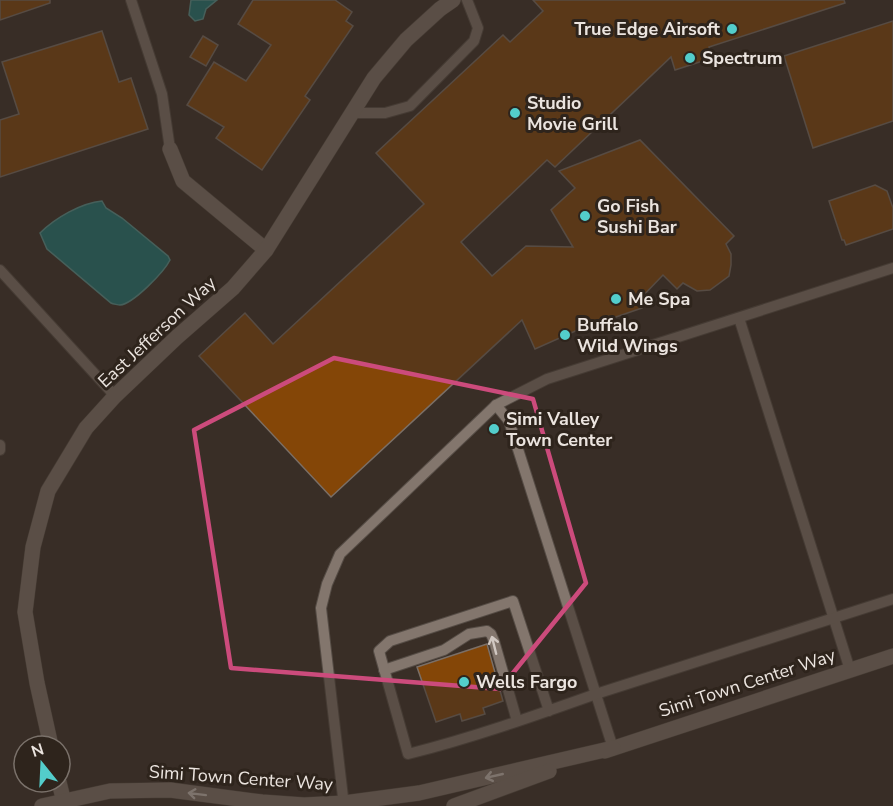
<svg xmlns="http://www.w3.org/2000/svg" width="893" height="806" font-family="'Nunito Sans',sans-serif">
<rect width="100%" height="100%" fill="#392e26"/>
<!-- water -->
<g fill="#177d7c" stroke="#579c9a" stroke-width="1.5">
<polygon points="191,0 217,0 206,9 203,19 195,21 189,15"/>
<path d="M102 201 106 208 122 218 168 256 170 260C164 272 133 304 120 305 119 305 113 304 111 303L47 249 40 233C55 218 81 203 102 201Z"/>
</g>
<!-- building -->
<g fill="#844607" stroke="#7b6f66" stroke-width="1.5">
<polygon points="0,0 50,0 50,3 0,20"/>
<polygon points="253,0 335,0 352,12 346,21 353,26 305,96 310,100 262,170 216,138 224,127 187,105 214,62 246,81 271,45 238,24"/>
<polygon points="533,0 844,0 845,3 709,47 712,58 675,70 671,57 555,167 547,160 461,242 492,276 526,246 573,247 551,210 575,188 559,171 640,140 734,236 726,244 731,254 731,265 729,276 710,290 697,291 683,283 677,289 663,275 639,300 642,308 610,319 609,316 535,349 522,320 331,497 199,356 245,313 273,344 424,204 376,153 503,35 510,42 543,11"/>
<polygon points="893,21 893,121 813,148 784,56"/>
<polygon points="102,31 119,82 131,78 148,129 0,177 0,120 19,114 2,62"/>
<polygon points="203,36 218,45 206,66 190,57"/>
<polygon points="875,185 887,191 893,208 893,229 846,245 844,240 842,240 829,201"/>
<polygon points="487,644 503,701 483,708 485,714 462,721 460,714 436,722 417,667"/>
</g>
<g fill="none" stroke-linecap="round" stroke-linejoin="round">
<!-- service casing -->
<g stroke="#554c45" stroke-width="12">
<g id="service">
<polyline points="131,0 162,94 170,149"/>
<polyline points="351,113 385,113 410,106 474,41 478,28 467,0"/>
<polyline points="0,270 115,396"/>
<polyline points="739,318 850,670"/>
<polyline points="496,405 509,421 613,748"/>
<polyline points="0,445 0,450"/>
<polyline points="384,670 444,650 469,634 487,631 491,634 494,641 517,721"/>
<path d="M549 711 513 601 390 641 379 651 408 754C472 738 534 716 596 694L893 599"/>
<polyline points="344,806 321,608 327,584 340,554 496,405 547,379 893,268"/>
</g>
</g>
<!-- minor casing -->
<g stroke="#554c45" stroke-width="16">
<g id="minor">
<polyline points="170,149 183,181 266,250"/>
<polyline points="51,746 37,683 25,612 33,547 48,491 86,428 115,396 177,337 233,288 266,250 374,78 406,40 440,9 453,0"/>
<polyline points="59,782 65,806"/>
</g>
</g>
<!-- tertiary casing -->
<g stroke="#554c45" stroke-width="16">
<g id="tertiary">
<polyline points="605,751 893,656"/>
<polyline points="42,806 110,791 170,790 262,802 304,805 344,803 419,793 613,748"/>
<polyline points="454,806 549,771"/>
</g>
</g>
<!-- service -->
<use href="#service" stroke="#83766d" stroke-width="10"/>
<!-- minor -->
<use href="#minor" stroke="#83766d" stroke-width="15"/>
<!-- tertiary -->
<use href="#tertiary" stroke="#83766d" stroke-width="15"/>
</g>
<!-- one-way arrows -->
<defs><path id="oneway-shaft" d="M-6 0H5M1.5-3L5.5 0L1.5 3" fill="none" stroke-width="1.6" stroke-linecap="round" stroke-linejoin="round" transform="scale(1.5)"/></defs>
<g stroke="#d1c8c2">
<use href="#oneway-shaft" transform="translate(494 645) rotate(-104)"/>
<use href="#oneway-shaft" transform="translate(494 776) rotate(167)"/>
<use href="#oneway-shaft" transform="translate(197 794) rotate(-173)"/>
</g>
<!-- marked area -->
<path d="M0 0H893V806H0ZM334 358 533 399 586 583 500 689 231 668 194 430Z" fill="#392e26" fill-opacity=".55" fill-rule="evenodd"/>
<path fill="none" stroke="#cc4b7c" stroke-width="4.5" stroke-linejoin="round" d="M334 358 533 399 586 583 500 689 231 668 194 430Z"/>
<!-- markers -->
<g fill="#53cdcb" stroke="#2e241c" stroke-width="2">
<circle cx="732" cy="29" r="6"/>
<circle cx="690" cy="58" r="6"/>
<circle cx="515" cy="113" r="6"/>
<circle cx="585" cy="216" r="6"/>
<circle cx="616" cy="299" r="6"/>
<circle cx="565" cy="335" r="6"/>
<circle cx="494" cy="429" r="6"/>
<circle cx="464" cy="682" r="6"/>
</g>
<g text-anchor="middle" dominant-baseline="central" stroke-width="6" stroke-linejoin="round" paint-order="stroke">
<!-- poi labels -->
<g font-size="18" font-weight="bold" fill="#ebe4df" stroke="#2e241c" text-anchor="start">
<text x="720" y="29" text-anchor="end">True Edge Airsoft</text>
<text x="702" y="58">Spectrum</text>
<text x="527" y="103">Studio<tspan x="527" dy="21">Movie Grill</tspan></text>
<text x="597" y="206">Go Fish<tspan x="597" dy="21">Sushi Bar</tspan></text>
<text x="628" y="299">Me Spa</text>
<text x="577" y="325">Buffalo<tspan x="577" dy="21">Wild Wings</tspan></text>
<text x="506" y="419">Simi Valley<tspan x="506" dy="21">Town Center</tspan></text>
<text x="476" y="682">Wells Fargo</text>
</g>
<!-- street labels -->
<g font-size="18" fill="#ebe4df" stroke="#2e241c">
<text transform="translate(157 332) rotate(-43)">East Jefferson Way</text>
<text transform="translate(747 683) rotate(-18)">Simi Town Center Way</text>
<text transform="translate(241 778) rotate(4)">Simi Town Center Way</text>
</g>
</g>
<!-- north arrow -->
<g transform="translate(42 764) rotate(342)"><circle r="28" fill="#2e241c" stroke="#7a716a" stroke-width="1.5"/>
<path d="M0-4.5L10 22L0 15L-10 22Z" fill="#53cdcb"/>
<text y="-9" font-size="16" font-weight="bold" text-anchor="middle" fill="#ebe4df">N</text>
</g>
</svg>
